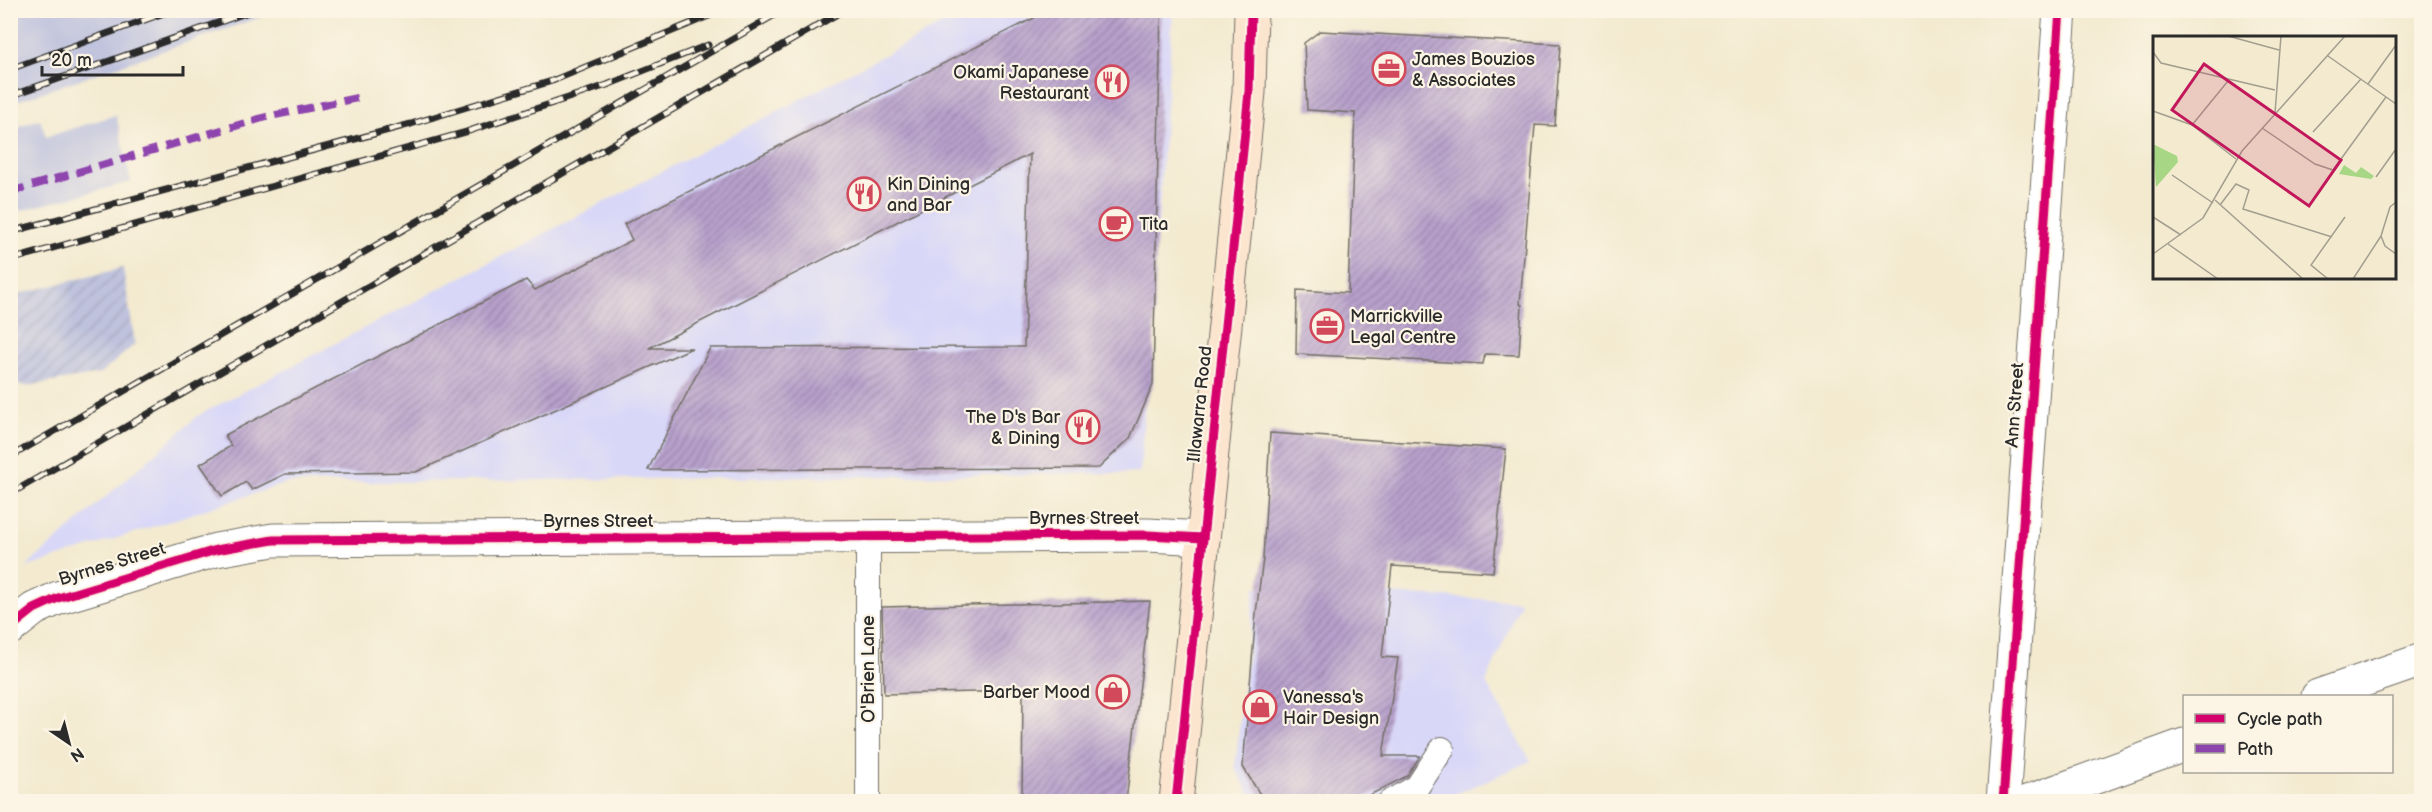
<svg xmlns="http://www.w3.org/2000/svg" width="2432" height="812" font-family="'Balsamiq Sans',sans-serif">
<defs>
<pattern id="industrial-furrows" width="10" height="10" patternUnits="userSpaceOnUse" patternTransform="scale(1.5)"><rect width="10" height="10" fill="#bfc2dd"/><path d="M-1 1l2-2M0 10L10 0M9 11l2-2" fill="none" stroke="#a4a7be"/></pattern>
<pattern id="building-hatch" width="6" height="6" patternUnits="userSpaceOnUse" patternTransform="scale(1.5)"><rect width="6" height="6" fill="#b8a1cc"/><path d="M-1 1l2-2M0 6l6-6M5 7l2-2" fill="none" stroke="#9683a6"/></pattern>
</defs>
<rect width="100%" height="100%" fill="#fcf5e5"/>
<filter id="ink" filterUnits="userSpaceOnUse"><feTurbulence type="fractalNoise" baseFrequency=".0167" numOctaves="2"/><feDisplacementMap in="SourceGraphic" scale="12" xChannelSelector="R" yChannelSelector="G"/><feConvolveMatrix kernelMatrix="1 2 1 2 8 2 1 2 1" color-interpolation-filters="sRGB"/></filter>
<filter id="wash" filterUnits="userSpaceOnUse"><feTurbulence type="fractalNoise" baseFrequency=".008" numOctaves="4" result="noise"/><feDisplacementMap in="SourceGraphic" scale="24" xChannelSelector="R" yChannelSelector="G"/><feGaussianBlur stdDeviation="1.35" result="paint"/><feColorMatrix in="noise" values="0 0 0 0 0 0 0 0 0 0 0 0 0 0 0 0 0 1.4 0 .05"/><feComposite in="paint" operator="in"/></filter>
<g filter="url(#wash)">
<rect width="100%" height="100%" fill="#f3ead0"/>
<!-- built -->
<g fill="#d8d7f8">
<polygon points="968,11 1173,11 1140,473 287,483 25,568 199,415"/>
<polygon points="1255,587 1521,601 1486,683 1531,761 1438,802 1254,801 1235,768"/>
</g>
<!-- industrial -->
<polygon fill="url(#industrial-furrows)" points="123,268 135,344 100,374 27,386 11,384 11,296"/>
<!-- railway -->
<g fill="#bfc2dd">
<polygon points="11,10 278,10 278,11 11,103"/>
<polygon points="116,115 131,182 11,213 11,129 40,119 46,137"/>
</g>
<g id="blocks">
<!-- building -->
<g fill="url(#building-hatch)">
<polygon points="1035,10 1161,10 1153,385 1130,438 1099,468 648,470 710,348 1024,347 1030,154 649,348 692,348 416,472 285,474 252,490 246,482 222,496 200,464 231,446 225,435 526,280 535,290 632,240 624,224 1034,18"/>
<polygon points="1320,31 1560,44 1555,126 1535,125 1520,304 1522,305 1519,355 1485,354 1483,364 1296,354 1297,290 1348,293 1355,113 1307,110 1304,43"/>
<polygon points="1270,433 1506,449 1493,572 1392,566 1382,657 1398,658 1383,756 1420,756 1407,776 1358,801 1264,801 1243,767 1256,613 1263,559"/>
<polygon points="1150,601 1126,801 1022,801 1023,691 884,694 882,607"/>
</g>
</g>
</g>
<g filter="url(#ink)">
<use href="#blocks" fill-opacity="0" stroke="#716e65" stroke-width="1.5"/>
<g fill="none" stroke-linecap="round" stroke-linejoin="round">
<!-- lane casing -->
<g stroke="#716e65" stroke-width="26">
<g id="lane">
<polyline points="868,802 868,536"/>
<polyline points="1390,802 1417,787 1442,749"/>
</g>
</g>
<!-- street casing -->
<g stroke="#716e65" stroke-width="35">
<g id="street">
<polyline points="10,628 34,609 58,598 216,550 273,540 1148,535 1203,538"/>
<polyline points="2318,696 2422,660"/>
<polyline points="2003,802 2060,10"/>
<polyline points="2027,802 2184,745"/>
</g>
</g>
<!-- secondary casing -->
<g stroke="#716e65" stroke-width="35">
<polyline id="secondary" points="1176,802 1249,92 1251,10"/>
</g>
<!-- lane -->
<use href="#lane" stroke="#fff" stroke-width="24"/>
<!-- street -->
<use href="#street" stroke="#fff" stroke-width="33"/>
<!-- secondary -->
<use href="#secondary" stroke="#fce5cf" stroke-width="33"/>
<!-- rail casing -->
<g stroke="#2b2b2b" stroke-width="7">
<g id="rail">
<polyline points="10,69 172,10"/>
<polyline points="10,96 254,10"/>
<polyline points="10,232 411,124 552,81 723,10"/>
<polyline points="10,260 466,132 607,85 708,45"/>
<polyline points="10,457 783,10"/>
<polyline points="10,494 844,10"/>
</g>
</g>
<!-- rail -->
<use href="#rail" stroke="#fcf5e5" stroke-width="4.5" stroke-dasharray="14" stroke-linecap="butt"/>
<!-- quiet -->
<polyline stroke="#8e44ad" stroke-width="8" stroke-dasharray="15 8" stroke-linecap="butt" points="10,192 266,117 357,98"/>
<!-- cycleway casing -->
<g stroke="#fcf5e5" stroke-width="13">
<g id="cycleway">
<polyline points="10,628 34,609 58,598 216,550 273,540 1148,535 1203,538"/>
<polyline points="1176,802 1249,92 1251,10"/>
<polyline points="2003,802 2060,10"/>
</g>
</g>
<!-- cycleway -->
<use href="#cycleway" stroke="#d6006c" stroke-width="9"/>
</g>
</g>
<!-- icons -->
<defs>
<g id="office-ring" transform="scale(1.725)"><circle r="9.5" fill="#fcf5e5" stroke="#d1495b" stroke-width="1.5"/><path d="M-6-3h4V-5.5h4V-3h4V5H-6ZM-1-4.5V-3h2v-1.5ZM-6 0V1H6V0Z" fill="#d1495b"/></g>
<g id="restaurant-ring" transform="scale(1.725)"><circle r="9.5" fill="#fcf5e5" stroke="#d1495b" stroke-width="1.5"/><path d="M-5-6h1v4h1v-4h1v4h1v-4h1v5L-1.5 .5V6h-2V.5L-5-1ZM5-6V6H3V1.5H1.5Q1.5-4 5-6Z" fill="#d1495b"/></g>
<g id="cafe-ring" transform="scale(1.725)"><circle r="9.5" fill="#fcf5e5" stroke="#d1495b" stroke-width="1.5"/><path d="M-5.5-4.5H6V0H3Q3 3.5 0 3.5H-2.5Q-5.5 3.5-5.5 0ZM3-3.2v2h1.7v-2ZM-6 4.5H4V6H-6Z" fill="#d1495b"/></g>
<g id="shop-ring" transform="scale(1.725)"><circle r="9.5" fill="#fcf5e5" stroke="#d1495b" stroke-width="1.5"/><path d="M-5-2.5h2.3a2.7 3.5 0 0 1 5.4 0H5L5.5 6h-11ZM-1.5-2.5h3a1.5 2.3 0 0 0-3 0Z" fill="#d1495b"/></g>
</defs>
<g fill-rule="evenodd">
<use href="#office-ring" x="1389" y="69"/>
<use href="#restaurant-ring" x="1112" y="82"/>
<use href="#restaurant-ring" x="864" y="194"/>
<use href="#cafe-ring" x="1116" y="224"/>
<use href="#office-ring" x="1327" y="326"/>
<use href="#restaurant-ring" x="1083" y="427"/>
<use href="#shop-ring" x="1113" y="692"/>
<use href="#shop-ring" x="1260" y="707"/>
</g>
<g text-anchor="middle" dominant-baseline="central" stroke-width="4.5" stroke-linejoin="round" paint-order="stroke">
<!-- poi labels -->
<g font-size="18" fill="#2b2b2b" stroke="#fcf5e5" text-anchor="start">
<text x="1412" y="59">James Bouzios<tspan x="1412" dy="21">&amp; Associates</tspan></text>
<text x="1089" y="72" text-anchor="end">Okami Japanese<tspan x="1089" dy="21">Restaurant</tspan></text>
<text x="887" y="184">Kin Dining<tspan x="887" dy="21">and Bar</tspan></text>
<text x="1139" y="224">Tita</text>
<text x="1350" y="316">Marrickville<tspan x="1350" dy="21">Legal Centre</tspan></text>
<text x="1060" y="417" text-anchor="end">The D's Bar<tspan x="1060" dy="21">&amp; Dining</tspan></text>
<text x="1090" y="692" text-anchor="end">Barber Mood</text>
<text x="1283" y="697">Vanessa's<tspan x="1283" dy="21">Hair Design</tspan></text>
</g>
<!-- street labels -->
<g font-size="18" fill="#2b2b2b" stroke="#fcf5e5">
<text transform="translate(1200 404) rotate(-84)">Illawarra Road</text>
<text transform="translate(2015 405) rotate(-86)">Ann Street</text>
<text x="1084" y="518">Byrnes Street</text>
<text x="598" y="521">Byrnes Street</text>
<text transform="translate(112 564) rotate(-17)">Byrnes Street</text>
<text transform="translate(868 669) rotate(-90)">O'Brien Lane</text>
</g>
</g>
<!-- overview -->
<g transform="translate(2153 36)">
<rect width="243" height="243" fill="#f3ead0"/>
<path d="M0 108 24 120 25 126 3 151ZM191 129 203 137 208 131 221 140 218 143 186 138Z" fill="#a7d785"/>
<path fill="none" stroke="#a39e8e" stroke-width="1.5" d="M75 0 126 14M0 16 8 27 122 54M175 20 243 68M215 48 243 9M0 75 39 89 83 123M122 77 128 0M39 89 75 45M109 92 162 128 180 134 233 61M160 96 208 43M19 139 60 167M223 141 243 113M62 164 150 243M67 169 83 148 96 154 90 173 179 201M0 181 28 199M228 200 237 171 243 166M228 200 232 210 243 218M15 208 65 243M0 218 50 182 89 115 192 0M175 243 158 229 192 181M200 243 228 200"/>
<path fill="#c2185b" fill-opacity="0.15" stroke="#c2185b" stroke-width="3" d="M51 28 188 124 156 170 19 74Z"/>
<rect width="243" height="243" fill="none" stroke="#2b2b2b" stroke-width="3"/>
</g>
<!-- margin -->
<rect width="2432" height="812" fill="none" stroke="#fcf5e5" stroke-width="36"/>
<!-- legend -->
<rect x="2183" y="695" width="210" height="78" fill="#fcf5e5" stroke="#a8a49b" stroke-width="1.5"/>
<rect x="2195" y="714" width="30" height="9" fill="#d6006c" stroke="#a8a49b" stroke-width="1.5"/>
<text x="2237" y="725" font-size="18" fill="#2b2b2b">Cycle path</text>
<rect x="2195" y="744" width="30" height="9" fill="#8e44ad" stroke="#a8a49b" stroke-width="1.5"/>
<text x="2237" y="755" font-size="18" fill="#2b2b2b">Path</text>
<!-- north arrow -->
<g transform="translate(69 743) rotate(145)" stroke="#fcf5e5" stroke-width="4.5" paint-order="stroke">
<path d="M0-4.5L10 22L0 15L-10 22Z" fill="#2b2b2b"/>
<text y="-9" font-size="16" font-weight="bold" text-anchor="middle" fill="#2b2b2b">N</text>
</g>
<!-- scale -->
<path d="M42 66v9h141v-9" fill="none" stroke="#2b2b2b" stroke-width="3"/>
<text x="51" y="66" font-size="18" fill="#2b2b2b" stroke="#fcf5e5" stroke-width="4.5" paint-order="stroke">20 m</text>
</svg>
